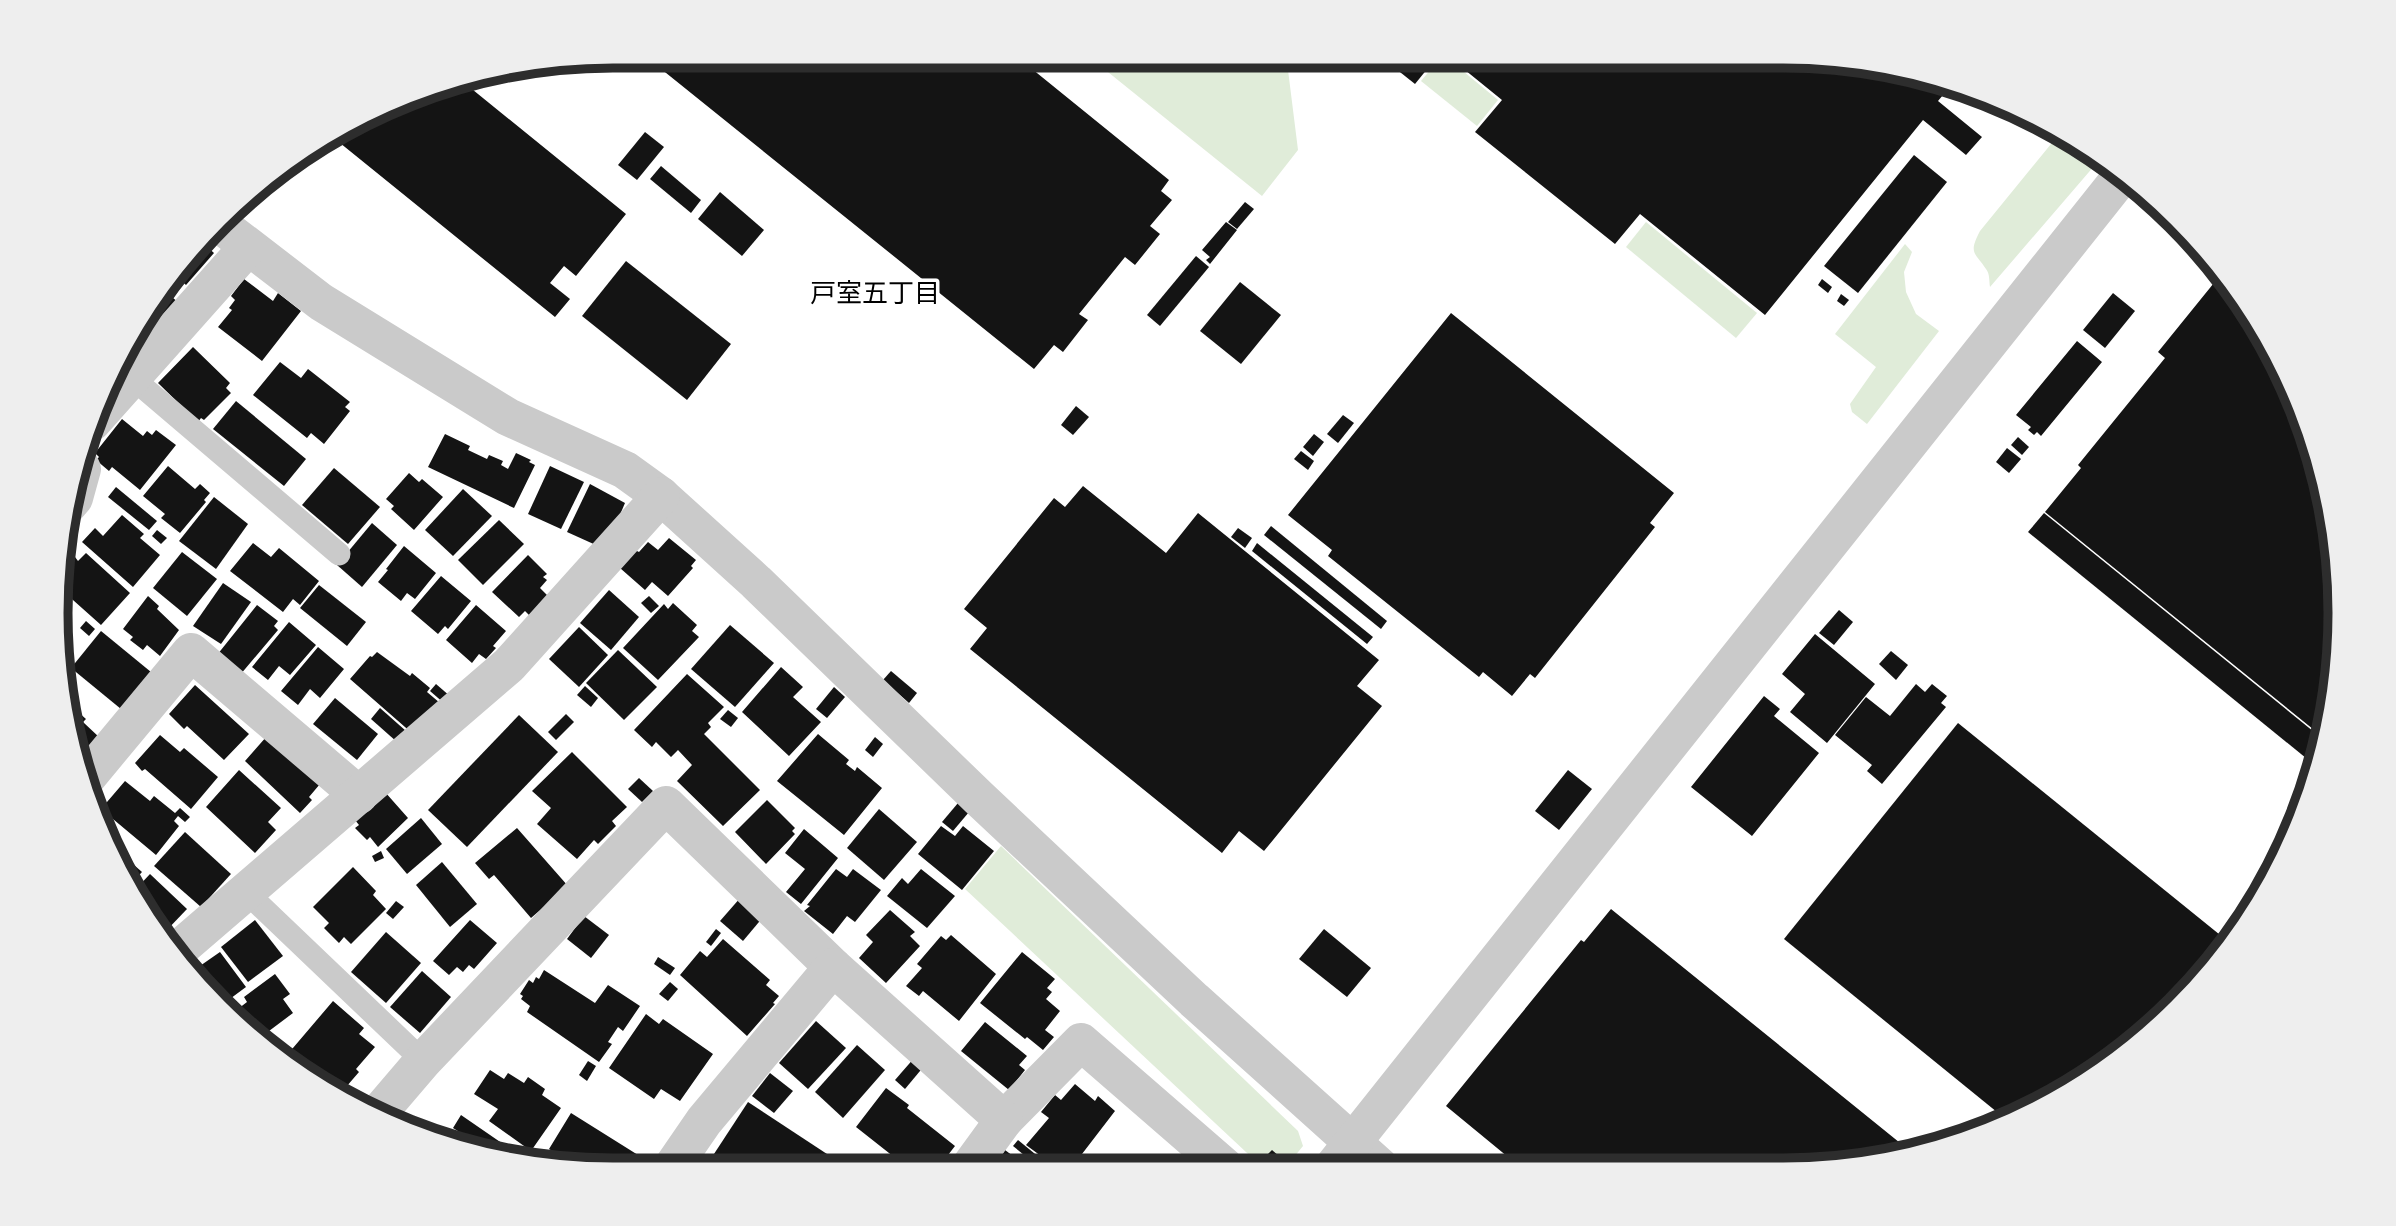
<svg xmlns="http://www.w3.org/2000/svg" width="2396" height="1226" font-family="'Work Sans','Noto Sans JP',sans-serif">
<rect width="100%" height="100%" fill="#fff"/>
<!-- green -->
<g fill="#e0ecd9">
<polygon points="1088,56 1271,57 1288,70 1298,150 1262,196"/>
<polygon points="1441,57 1446,57 1498,100 1477,126 1421,81"/>
<path d="M2060 133 2101 158 1990 287C1989 281 1990 274 1986 269 1975 252 1968 254 1980 231Z"/>
<polygon points="1646,222 1757,313 1736,338 1626,247"/>
<polygon points="1905,244 1912,252 1904,272 1906,292 1916,314 1939,331 1867,424 1852,412 1850,404 1876,367 1835,334"/>
<polygon points="1001,846 1298,1131 1303,1146 1286,1167 1262,1167 965,889"/>
</g>
<!-- building -->
<g fill="#141414">
<polygon points="645,56 1016,56 1169,180 1161,191 1172,200 1150,226 1160,234 1135,265 1125,257 1079,314 1088,320 1063,352 1054,345 1034,369"/>
<polygon points="1381,57 1437,57 1415,84"/>
<polygon points="1449,57 1819,57 1927,75 1952,84 1938,101 1982,137 1966,155 1923,120 1765,315 1640,214 1615,244 1475,132 1502,100"/>
<polygon points="462,81 626,214 576,276 564,266 550,283 570,299 555,317 340,143 350,130 434,86"/>
<polygon points="645,132 664,147 637,180 618,165"/>
<polygon points="1914,155 1947,182 1858,293 1824,266"/>
<polygon points="661,166 701,200 691,213 650,179"/>
<polygon points="720,192 764,230 742,256 698,219"/>
<polygon points="1245,202 1254,209 1237,229 1228,222"/>
<polygon points="1226,222 1237,230 1210,264 1206,260 1210,257 1202,250"/>
<polygon points="205,245 214,253 186,285 176,276"/>
<polygon points="1196,256 1209,267 1160,326 1147,315"/>
<polygon points="626,261 731,344 687,400 582,316"/>
<polygon points="2222,273 2265,334 2310,434 2335,540 2339,649 2324,738 2045,512 2081,468 2078,465 2165,358 2158,352"/>
<polygon points="244,279 273,301 278,293 301,311 262,361 218,327 232,310 229,308 235,300 231,296"/>
<polygon points="1822,279 1832,287 1828,293 1818,285"/>
<polygon points="1240,282 1281,315 1241,364 1200,331"/>
<polygon points="163,290 178,302 150,334 139,324 150,304"/>
<polygon points="2113,293 2135,311 2105,348 2083,330"/>
<polygon points="1841,294 1849,300 1844,306 1837,301"/>
<polygon points="1451,313 1674,493 1650,523 1655,527 1535,678 1530,674 1512,696 1483,672 1479,677 1328,556 1332,550 1288,515"/>
<polygon points="2077,341 2102,362 2041,436 2037,432 2034,435 2028,430 2031,427 2016,415"/>
<polygon points="193,347 230,383 226,388 231,393 204,420 201,418 198,422 158,383"/>
<polygon points="280,362 301,378 308,369 350,402 345,407 350,411 324,444 311,433 307,438 253,395"/>
<polygon points="236,401 306,459 284,486 213,429"/>
<polygon points="1076,406 1089,417 1073,435 1061,425"/>
<polygon points="1343,415 1354,423 1338,443 1327,434"/>
<polygon points="122,419 143,436 147,431 152,435 156,430 176,445 140,490 112,467 109,471 96,460 99,457 95,453"/>
<polygon points="445,434 470,446 468,450 487,459 489,455 503,461 501,465 508,469 516,453 531,460 529,462 535,465 514,508 428,467"/>
<polygon points="1314,434 1324,442 1313,456 1303,447"/>
<polygon points="2018,437 2029,447 2022,455 2011,445"/>
<polygon points="2007,448 2021,459 2009,473 1996,462"/>
<polygon points="1301,451 1314,461 1308,470 1294,459"/>
<polygon points="168,466 195,489 200,484 210,493 204,500 206,502 180,533 161,518 165,514 143,496"/>
<polygon points="550,466 584,482 561,529 528,514"/>
<polygon points="334,468 380,507 348,544 302,505"/>
<polygon points="409,473 419,482 422,479 443,497 414,530 391,509 394,506 386,499"/>
<polygon points="590,484 625,503 616,524 598,546 567,532"/>
<polygon points="1083,486 1166,553 1198,513 1379,660 1357,686 1382,706 1264,851 1239,831 1222,853 970,649 987,628 964,609 1054,498 1065,507"/>
<polygon points="116,487 157,521 149,530 108,497"/>
<polygon points="463,489 492,516 453,556 425,530"/>
<polygon points="214,497 248,524 216,569 179,541"/>
<polygon points="2044,513 2324,740 2317,767 2028,532"/>
<polygon points="122,515 144,534 140,538 160,555 133,587 82,542 95,528 103,536"/>
<polygon points="499,520 524,544 483,585 458,560"/>
<polygon points="372,523 397,545 362,587 337,565"/>
<polygon points="1271,526 1387,621 1381,629 1264,535"/>
<polygon points="1238,528 1252,538 1245,548 1231,537"/>
<polygon points="157,530 167,538 161,544 152,536"/>
<polygon points="669,538 696,560 691,566 693,568 668,596 652,582 645,590 620,568 635,550 639,552 648,542 658,550"/>
<polygon points="253,543 271,557 279,548 319,581 300,605 293,599 283,612 230,571"/>
<polygon points="1257,543 1373,637 1367,644 1252,551"/>
<polygon points="404,546 436,573 415,599 407,593 401,601 378,582 388,570 386,569"/>
<polygon points="182,552 217,579 187,616 153,588"/>
<polygon points="86,553 130,593 101,625 64,592 65,568 75,557 78,561"/>
<polygon points="528,555 547,574 543,577 547,580 540,588 550,598 529,615 525,611 519,617 492,592"/>
<polygon points="441,576 471,601 448,629 445,626 438,634 411,611"/>
<polygon points="223,583 251,602 221,644 193,626"/>
<polygon points="319,585 366,622 347,646 300,608"/>
<polygon points="609,590 639,617 611,650 580,623"/>
<polygon points="148,596 159,606 157,609 179,630 160,656 147,645 143,650 130,640 133,637 123,629"/>
<polygon points="649,596 659,606 651,613 641,603"/>
<polygon points="673,603 697,625 692,631 699,637 658,680 623,648 664,604 668,609"/>
<polygon points="257,605 278,621 274,626 278,630 240,675 217,655"/>
<polygon points="476,605 506,631 493,646 496,648 486,659 479,654 472,663 446,640"/>
<polygon points="1839,610 1853,622 1834,645 1819,633"/>
<polygon points="86,621 95,629 89,636 80,628"/>
<polygon points="289,622 316,645 290,675 279,666 268,680 252,667"/>
<polygon points="730,625 774,663 735,707 691,669"/>
<polygon points="579,627 608,655 579,687 549,659"/>
<polygon points="101,631 151,672 121,709 71,668"/>
<polygon points="1815,634 1875,684 1827,743 1790,712 1805,694 1782,674"/>
<polygon points="318,647 344,669 320,698 310,689 298,705 281,691"/>
<polygon points="618,650 657,687 624,720 586,683"/>
<polygon points="1891,651 1908,665 1896,680 1879,664"/>
<polygon points="377,652 410,676 412,673 430,688 427,692 440,703 413,734 350,679 370,656 372,657"/>
<polygon points="781,667 803,687 793,697 821,722 789,756 742,712"/>
<polygon points="891,671 917,693 909,703 883,680"/>
<polygon points="687,674 724,707 708,723 711,727 704,734 760,790 723,826 677,781 692,765 678,750 671,757 656,742 652,747 634,730"/>
<polygon points="436,684 451,697 445,704 430,691"/>
<polygon points="1916,684 1925,692 1932,684 1947,696 1941,703 1946,707 1882,784 1867,771 1872,765 1835,735 1866,697 1890,716"/>
<polygon points="195,685 249,734 224,760 187,726 184,729 169,714"/>
<polygon points="585,686 598,698 591,707 577,695"/>
<polygon points="834,687 845,697 827,718 816,709"/>
<polygon points="1764,696 1780,709 1774,716 1819,753 1752,836 1691,787"/>
<polygon points="335,698 378,734 357,760 313,724"/>
<polygon points="69,704 86,719 83,722 100,738 83,758 67,707"/>
<polygon points="380,708 406,731 397,742 371,719"/>
<polygon points="728,710 738,718 731,727 720,719"/>
<polygon points="566,714 574,722 556,740 548,732"/>
<polygon points="519,715 558,752 467,847 428,810"/>
<polygon points="1958,723 2230,943 2225,952 2122,1055 2008,1121 1784,939"/>
<polygon points="818,734 849,760 846,764 855,771 857,767 882,788 844,835 777,781"/>
<polygon points="160,735 180,752 184,748 218,777 191,809 145,769 142,771 135,763"/>
<polygon points="267,736 320,784 309,797 312,800 300,813 245,761"/>
<polygon points="875,737 883,744 873,757 865,750"/>
<polygon points="572,752 627,807 612,821 616,826 598,844 594,840 577,859 537,824 551,808 532,791"/>
<polygon points="239,770 281,808 268,822 276,830 255,853 206,807"/>
<polygon points="1568,770 1592,789 1559,830 1535,811"/>
<polygon points="639,778 653,791 642,802 628,789"/>
<polygon points="125,781 150,801 154,796 175,813 180,808 190,817 185,822 178,816 174,821 179,826 156,855 101,809"/>
<polygon points="385,792 408,818 378,847 370,837 367,840 355,828 359,825 355,820"/>
<polygon points="767,800 795,828 792,831 795,834 766,864 735,832"/>
<polygon points="958,803 969,812 953,831 942,822"/>
<polygon points="879,809 917,842 884,880 847,848"/>
<polygon points="421,818 442,844 407,874 386,849"/>
<polygon points="941,826 955,836 963,826 994,851 962,890 918,854"/>
<polygon points="517,828 568,886 531,918 494,875 489,879 475,863"/>
<polygon points="804,829 838,858 801,904 786,892 805,869 785,853"/>
<polygon points="185,832 231,874 201,907 154,866"/>
<polygon points="109,843 142,872 131,884 113,859"/>
<polygon points="381,851 384,858 375,862 372,856"/>
<polygon points="442,862 477,904 450,927 416,885"/>
<polygon points="353,867 376,891 373,895 386,909 351,944 344,937 339,943 324,928 329,923 313,907"/>
<polygon points="836,869 847,877 853,869 881,890 855,922 847,916 833,934 804,911 810,906 807,905"/>
<polygon points="921,869 955,896 927,928 887,896 902,878 908,884"/>
<polygon points="150,874 187,909 165,932 135,890"/>
<polygon points="741,897 764,916 743,941 720,921"/>
<polygon points="396,901 404,907 393,919 386,913"/>
<polygon points="1611,909 1910,1151 1856,1165 1501,1166 1508,1157 1446,1106 1581,940 1584,942"/>
<polygon points="890,910 915,932 910,936 920,946 886,983 859,958 873,942 866,935"/>
<polygon points="584,916 609,935 591,958 567,939"/>
<polygon points="255,920 283,956 248,982 221,947"/>
<polygon points="470,920 497,943 474,969 469,965 463,972 457,967 449,975 433,961"/>
<polygon points="716,929 721,933 711,946 706,942"/>
<polygon points="1324,929 1371,968 1347,997 1299,959"/>
<polygon points="386,932 421,963 386,1003 351,972"/>
<polygon points="951,935 996,974 959,1021 923,991 919,996 906,986 922,968 917,964 941,936 946,940"/>
<polygon points="723,939 770,980 766,985 779,996 773,1003 775,1004 747,1036 680,975 700,951 707,957"/>
<polygon points="220,952 246,987 219,1007 203,984 207,981 197,968"/>
<polygon points="1022,952 1055,979 1047,988 1052,992 1046,999 1060,1011 1045,1030 1054,1037 1043,1050 1027,1037 1025,1039 980,1003"/>
<polygon points="658,957 675,968 670,975 654,964"/>
<polygon points="544,970 595,1003 608,985 640,1006 623,1031 618,1027 608,1042 612,1044 599,1062 527,1012 530,1006 521,999 523,996 520,994 529,980 533,983 536,977 539,979"/>
<polygon points="422,971 451,997 420,1033 390,1007"/>
<polygon points="275,974 290,994 283,999 293,1013 261,1037 230,1015 247,1002 244,997"/>
<polygon points="670,982 678,989 668,1001 659,994"/>
<polygon points="333,1001 364,1028 359,1034 375,1047 356,1069 359,1072 340,1094 287,1055"/>
<polygon points="646,1014 659,1024 663,1019 713,1054 680,1101 661,1089 654,1099 609,1068"/>
<polygon points="816,1021 846,1048 808,1089 779,1063"/>
<polygon points="985,1022 1027,1056 1019,1065 1025,1070 1009,1090 961,1051"/>
<polygon points="857,1045 885,1070 843,1118 815,1092"/>
<polygon points="915,1057 925,1065 905,1089 895,1080"/>
<polygon points="588,1061 596,1066 587,1081 579,1075"/>
<polygon points="490,1070 504,1079 508,1073 524,1083 528,1077 545,1089 542,1095 561,1108 531,1151 489,1121 498,1109 474,1094"/>
<polygon points="770,1073 793,1091 774,1113 752,1096"/>
<polygon points="1075,1084 1095,1101 1098,1096 1115,1111 1072,1167 1056,1167 1026,1145 1049,1118 1041,1112 1055,1095 1061,1100"/>
<polygon points="886,1088 909,1105 907,1108 955,1146 938,1168 908,1168 856,1127"/>
<polygon points="748,1102 827,1154 817,1168 729,1168 712,1157"/>
<polygon points="571,1113 646,1160 641,1169 577,1169 560,1166 552,1161 557,1154 549,1149"/>
<polygon points="461,1115 506,1146 501,1155 491,1149 490,1151 453,1128"/>
<polygon points="1018,1140 1040,1158 1035,1164 1013,1146"/>
<polygon points="514,1150 526,1158 524,1160 510,1156"/>
<polygon points="1005,1150 1029,1168 992,1168"/>
<polygon points="1272,1150 1287,1163 1283,1167 1264,1167 1259,1163"/>
<polygon points="698,1160 711,1168 692,1168"/>
<polygon points="1180,1160 1189,1167 1175,1167"/>
</g>
<g fill="none" stroke-linecap="round" stroke-linejoin="round">
<!-- service -->
<g stroke="#cacaca" stroke-width="23">
<polyline points="131,377 339,554"/>
<polyline points="246,892 423,1061"/>
</g>
<!-- minor -->
<g stroke="#cacaca" stroke-width="38">
<polyline points="222,226 321,302 508,417 625,470 661,496 756,582 979,798 1194,1000 1380,1167"/>
<polyline points="92,422 248,247"/>
<polyline points="67,506 74,498 82,469 79,464"/>
<polyline points="88,776 191,652 359,795"/>
<polyline points="178,950 509,665 661,496"/>
<polyline points="376,1116 423,1061 666,805 833,967"/>
<polyline points="1004,1120 1081,1042 1225,1167"/>
<polyline points="671,1169 704,1121 833,967 1004,1120 969,1168"/>
</g>
<!-- tertiary -->
<polyline stroke="#cacaca" stroke-width="38" points="1333,1167 2124,173"/>
</g>
<g text-anchor="middle" dominant-baseline="central" stroke-width="7" stroke-linejoin="round" paint-order="stroke">
<!-- neighbourhood labels -->
<g font-size="26" fill="#000" stroke="#fff">
<text x="875" y="293">戸室五丁目</text>
</g>
</g>
<!-- crop -->
<path d="M0 0H2396V1226H0ZM613 68H1783A545 545 0 0 1 2328 613V613A545 545 0 0 1 1783 1158H613A545 545 0 0 1 68 613V613A545 545 0 0 1 613 68Z" fill="#eee" fill-rule="evenodd"/>
<path fill="none" stroke="#2d2d2d" stroke-width="9" d="M613 68H1783A545 545 0 0 1 2328 613V613A545 545 0 0 1 1783 1158H613A545 545 0 0 1 68 613V613A545 545 0 0 1 613 68Z"/>
</svg>
